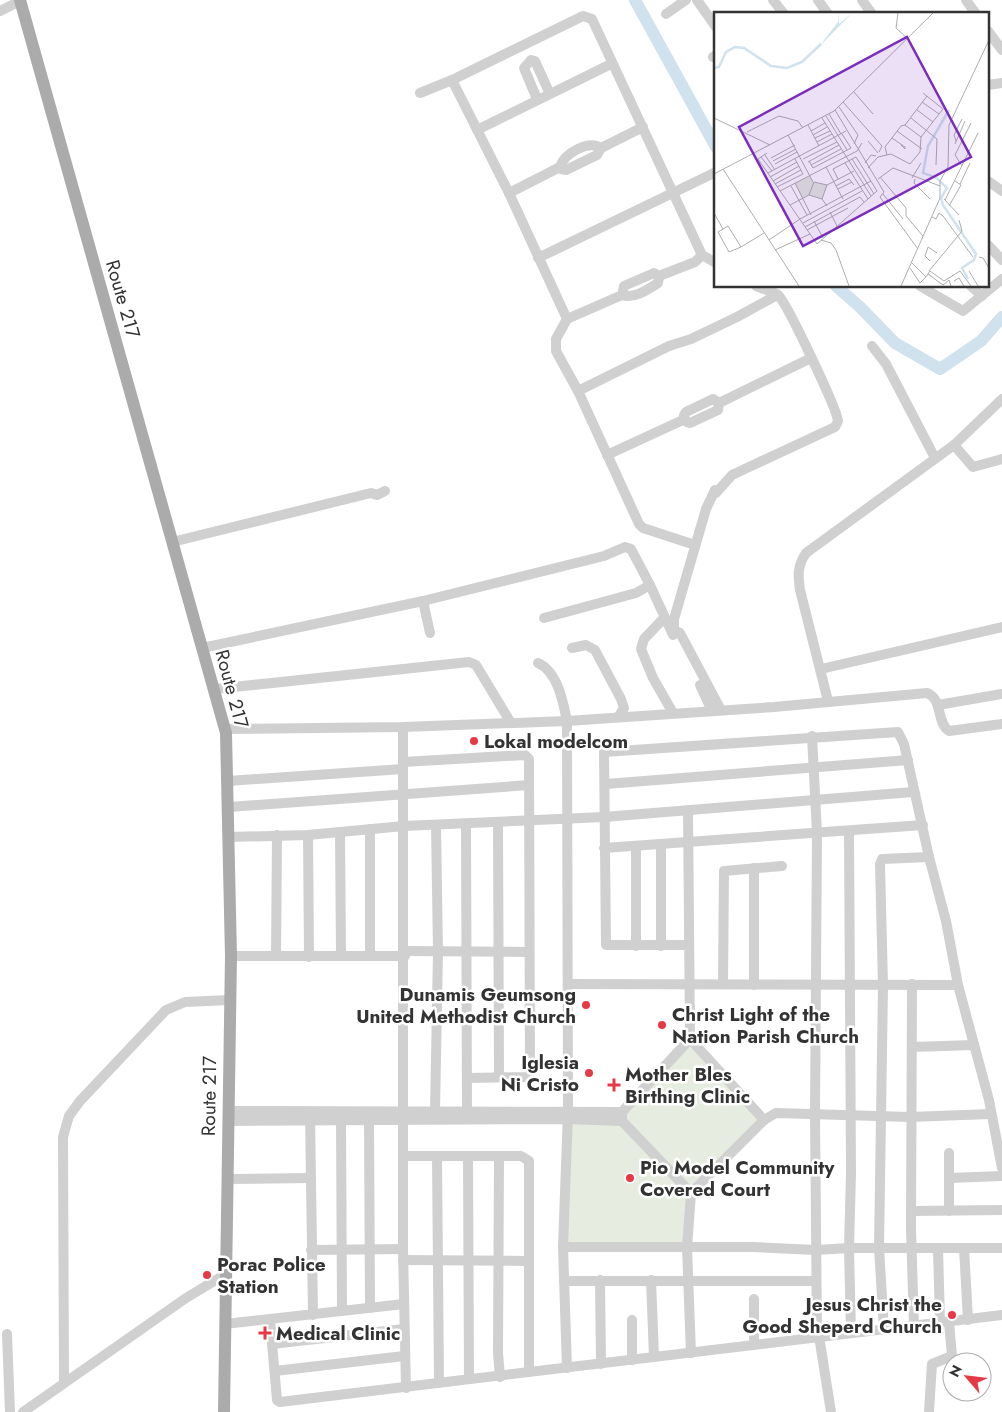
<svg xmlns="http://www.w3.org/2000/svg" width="1002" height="1412" font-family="Jost,sans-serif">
<rect width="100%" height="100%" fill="#fff"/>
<!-- green -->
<polygon fill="#e6ecdf" points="690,1039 764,1120 691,1193 687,1248 563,1247 567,1119 622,1112"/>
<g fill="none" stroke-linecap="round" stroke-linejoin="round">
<!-- river -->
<g stroke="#cfe2ee" stroke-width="12">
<polyline points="635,0 716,147"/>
<polyline points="836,286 860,307 895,343 940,369 981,341 1002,317"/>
</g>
<!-- minor -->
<g stroke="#d0d0d0" stroke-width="10">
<polyline points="697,0 716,27"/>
<polyline points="773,0 784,14"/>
<polyline points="818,0 828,14"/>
<polyline points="862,0 872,14"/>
<polyline points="966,0 976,14"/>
<polyline points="0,11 20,1"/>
<polyline points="666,14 686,0"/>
<polyline points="988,31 1002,50"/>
<polyline points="713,57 716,55"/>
<polyline points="452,80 509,193 567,319"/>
<polyline points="988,85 1002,83"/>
<polyline points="420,93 452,80 583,16 592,19 702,255 716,263"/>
<polyline points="537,99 524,68 531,60 535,61 549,92"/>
<polyline points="477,130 611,64"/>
<path d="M560 167C564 153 589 140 601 148"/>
<polyline points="988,181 1002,191"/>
<polyline points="509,193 560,167 561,169 566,170 597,155 601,148 643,127"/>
<polyline points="988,245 1002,260"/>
<polyline points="538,258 716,172"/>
<polyline points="920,286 963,311 1002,279"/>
<polyline points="971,286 982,296"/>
<path d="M622 295C634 299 647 290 658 283L659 276"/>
<polyline points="872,346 886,364 935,458"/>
<polyline points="578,391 669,346 691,339 737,317 777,295"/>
<polygon points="713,399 719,403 718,410 690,423 685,421 684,415 686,412"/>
<polyline points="719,403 811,358"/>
<polyline points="954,445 973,467 1002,459"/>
<polyline points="607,455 685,419"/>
<polyline points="172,542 371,493 377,495 385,491"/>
<polyline points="695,545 643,528 639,524 578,391 556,351 556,339 567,319 622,295 624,286 654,273 659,276 695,262 702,255"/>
<polyline points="423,601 430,633"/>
<polyline points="544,618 636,593 650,585 673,635"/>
<polyline points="664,618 644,639 641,649 653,678 673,713"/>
<polyline points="202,648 423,601 604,556 625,547 631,549 650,585"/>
<polyline points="572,648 586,645 595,650 621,699 624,708 619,716"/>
<path d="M538 663C558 672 563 702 567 721L568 1112 563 1247 567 1368"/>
<polyline points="821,669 1002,627"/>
<polyline points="700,685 712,711"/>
<polyline points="215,689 469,662 476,665 511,723"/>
<path d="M828 701 800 590C798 576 797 566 806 553L954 445 1002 399"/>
<polyline points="938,705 1002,694"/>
<path d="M721 710 680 633 674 630V619L706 509 715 490 716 493 732 475 835 427 838 421C837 409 787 303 778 295 773 291 762 289 756 286"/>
<polyline points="403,727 403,1249 406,1388"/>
<path d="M225 729 403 727 567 721 774 707 927 693C943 699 936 722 949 731L1002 724"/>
<polyline points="812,736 817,833 815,1114 817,1336"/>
<polyline points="403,762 525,755 529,759 530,1073 529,1077 468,1078"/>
<polyline points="228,781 403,769"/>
<polyline points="606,784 908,760"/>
<polyline points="229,807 529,785"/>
<polyline points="688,810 690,1039 764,1120"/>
<polyline points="498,822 499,1077"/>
<polyline points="466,824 467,1112"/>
<polyline points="370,829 370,956"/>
<polyline points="340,832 341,956"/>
<polyline points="849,832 851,1173 849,1248 851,1333"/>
<polyline points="308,835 309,957"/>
<polyline points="230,837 308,835 404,826 604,817 913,792"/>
<polyline points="661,845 661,946"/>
<polyline points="604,848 923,825"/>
<polyline points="636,848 636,946"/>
<polyline points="754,868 754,985"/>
<polyline points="689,945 606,945 604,752 898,732 904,744 929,857 946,921 958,985 989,1100 1002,1168"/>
<polyline points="405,951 529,952"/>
<polyline points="231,956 405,956"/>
<polyline points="276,956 277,835"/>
<polyline points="568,984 958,985"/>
<polyline points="723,984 724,871 782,866"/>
<polyline points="912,984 911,1229 914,1327"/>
<polyline points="690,1039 622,1112 622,1121 691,1193"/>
<polyline points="912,1047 974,1045"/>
<polyline points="228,1111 622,1112"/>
<polyline points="435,1111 438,952 436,826"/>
<polyline points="310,1114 313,1315"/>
<polyline points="341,1119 342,1311"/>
<polyline points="369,1120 370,1308"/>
<polyline points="228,1121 567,1119 622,1121"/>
<polyline points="949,1153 949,1211"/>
<polyline points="403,1156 521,1156 529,1161 529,1372"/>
<polyline points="437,1156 439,1383"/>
<polyline points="468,1156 469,1379"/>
<polyline points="499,1156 498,1353 500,1377"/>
<polyline points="949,1178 1002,1176"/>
<polyline points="227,1179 310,1178"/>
<polyline points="911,1211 1002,1210"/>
<polyline points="563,1247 752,1247 816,1250 849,1248 1002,1248"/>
<polyline points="938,1248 940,1323"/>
<polyline points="964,1248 968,1320"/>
<polyline points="311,1250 403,1249"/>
<polyline points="403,1260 528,1261"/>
<polyline points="600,1280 601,1364"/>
<polyline points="651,1280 654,1357"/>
<polyline points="564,1281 815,1281"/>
<polyline points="754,1299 754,1344"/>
<polyline points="270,1320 277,1400 280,1402 1002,1315"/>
<polyline points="632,1320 632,1360"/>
<polyline points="225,1324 404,1304"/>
<polyline points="884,1329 879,1248 883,985 880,864 882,859 929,857"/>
<polyline points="7,1334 10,1412"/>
<polyline points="819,1336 831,1412"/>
<polyline points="272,1344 404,1329"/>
<polyline points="691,1353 687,1248 691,1193 764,1120 776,1113 910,1117 990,1114"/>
<polyline points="275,1371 404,1356"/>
<polyline points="64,1383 63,1137 69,1116 80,1101 166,1010 185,1002 229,1000"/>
<polyline points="23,1412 186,1298 226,1274"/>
<polyline points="929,1412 932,1364 952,1356 949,1322"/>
</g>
<!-- major -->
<polyline stroke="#ababab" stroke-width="12" points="20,0 226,733 231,956 224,1412"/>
</g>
<!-- markers -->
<g fill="#e63946" stroke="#fff" stroke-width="2">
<circle cx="474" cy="741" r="5"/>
<circle cx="586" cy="1005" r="5"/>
<circle cx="662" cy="1025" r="5"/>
<circle cx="589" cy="1073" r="5"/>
<path d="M611.5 1077.5h5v5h5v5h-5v5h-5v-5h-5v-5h5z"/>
<circle cx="630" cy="1178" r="5"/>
<circle cx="207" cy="1275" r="5"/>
<circle cx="952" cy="1315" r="5"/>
<path d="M262.5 1325.5h5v5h5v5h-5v5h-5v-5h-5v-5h5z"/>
</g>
<g text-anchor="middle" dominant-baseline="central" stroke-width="5" stroke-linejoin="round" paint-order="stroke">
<!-- street labels -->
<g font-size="19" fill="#333" stroke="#fff">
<text transform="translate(123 299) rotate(74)">Route 217</text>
<text transform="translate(232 689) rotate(75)">Route 217</text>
<text transform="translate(209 1096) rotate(-89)">Route 217</text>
</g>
<!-- poi labels -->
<g font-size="19" font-weight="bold" fill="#333" stroke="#fff" text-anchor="start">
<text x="484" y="741">Lokal modelcom</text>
<text x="576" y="994" text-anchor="end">Dunamis Geumsong<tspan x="576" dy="22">United Methodist Church</tspan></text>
<text x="672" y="1014">Christ Light of the<tspan x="672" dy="22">Nation Parish Church</tspan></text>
<text x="579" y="1062" text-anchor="end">Iglesia<tspan x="579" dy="22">Ni Cristo</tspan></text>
<text x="625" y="1074">Mother Bles<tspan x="625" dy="22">Birthing Clinic</tspan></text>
<text x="640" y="1167">Pio Model Community<tspan x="640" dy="22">Covered Court</tspan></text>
<text x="217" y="1264">Porac Police<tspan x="217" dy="22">Station</tspan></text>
<text x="942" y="1304" text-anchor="end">Jesus Christ the<tspan x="942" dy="22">Good Sheperd Church</tspan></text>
<text x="276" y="1333">Medical Clinic</text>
</g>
</g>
<!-- overview -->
<g transform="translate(714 12)">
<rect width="275" height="275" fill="#fff"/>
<path d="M96 164 99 170 113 173 108 187 95 183 88 186 81 171Z" fill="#e6ecdf"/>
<path d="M125 1V12L138 1 105 35 124 10Z" fill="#cfe2ee"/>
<path fill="none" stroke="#cfe2ee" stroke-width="2.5" d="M0 56 5 55 12 40 21 35 30 36 57 54 73 56 88 50 107 32M235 98 214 134 209 161 223 166 233 176 227 186 229 193 262 242 260 248 248 256 254 267"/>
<path fill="none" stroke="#adadad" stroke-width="1" d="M184 1 182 16 195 28M140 80 159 102M129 90 168 134 165 140M208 90 225 102M125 95 144 123 140 132M121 98 170 180 166 185 204 237M203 98 219 110M115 102 127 122M112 104 133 138M0 106 56 133M108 106 157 184M197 106 223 127 222 153M94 113 105 134M191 113 213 84M97 119 111 111M183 119 208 137M33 120 65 104 84 109 89 116M74 123 99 170M99 123 113 115M101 126 116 119M178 126 191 135V137L187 133M154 129 164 141M242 129 240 123 248 107M103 130 118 122M241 132 251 109M53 141 44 147 103 232 163 179 142 145 119 157 124 167M51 143 61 158M173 143 171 135 187 114 191 113 207 125M47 145 58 159M57 146 81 133M89 147 123 130M138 147 160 182M59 149 82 137M95 149 99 156 137 136 128 122M94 150 125 133M131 151 154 187M151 151 157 143 162 144M61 152 83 140M97 153 127 137M248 154 241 143 257 111M112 155 129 187M154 156 164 145 177 142 196 152 206 140 207 125 229 97 209 81M9 157 85 274M54 161 132 119M0 162 120 99 219 1M56 165 83 150M166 165 192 196V204L209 224M198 166 207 151M164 167 179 156 226 174M201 167 200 171 216 187M59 169 85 154M81 171 97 203M61 172 87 158M246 172 256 151M77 174 93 203M122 174 135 167 140 173M63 175 89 162 81 147M124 177 138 170M66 179 143 139 148 131M169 182 189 207M95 183 100 170 113 173M108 187 113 173 140 159M230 187 245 203M231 188 264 121M76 193 95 183 108 187 113 194M235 194 247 173 241 169M116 200 123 214M0 201 9 217M218 205 222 207 225 201 229 204 259 245M86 207 157 169M100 209 109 226M89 211 148 179M91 215 146 185 150 190M93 218 134 196M55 228 86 207M107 228 117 231 122 238 135 274M27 235 14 214 4 220 15 240 27 235 50 221M61 238 96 222M265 245 269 246 275 256M216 249 211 244 214 235 223 241M198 251 212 265 216 259 230 269 246 259 257 274M196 256 206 271 212 265M215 259 248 219 245 208M255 259 264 274M214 262 229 273 235 268 237 274M240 269 245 266 250 274M187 274 226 186V169L234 155 235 113 275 28"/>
<path fill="#7b2cbf" fill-opacity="0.15" stroke="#7b2cbf" stroke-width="2.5" d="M193 25 257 145 89 234 25 115Z"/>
<rect width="275" height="275" fill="none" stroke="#333" stroke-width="2.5"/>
</g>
<!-- north arrow -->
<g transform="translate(967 1377) rotate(298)"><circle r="24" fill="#ffffff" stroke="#adadad"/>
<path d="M0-4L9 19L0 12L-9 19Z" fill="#e63946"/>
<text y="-8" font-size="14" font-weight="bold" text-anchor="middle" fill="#333333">N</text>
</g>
</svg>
